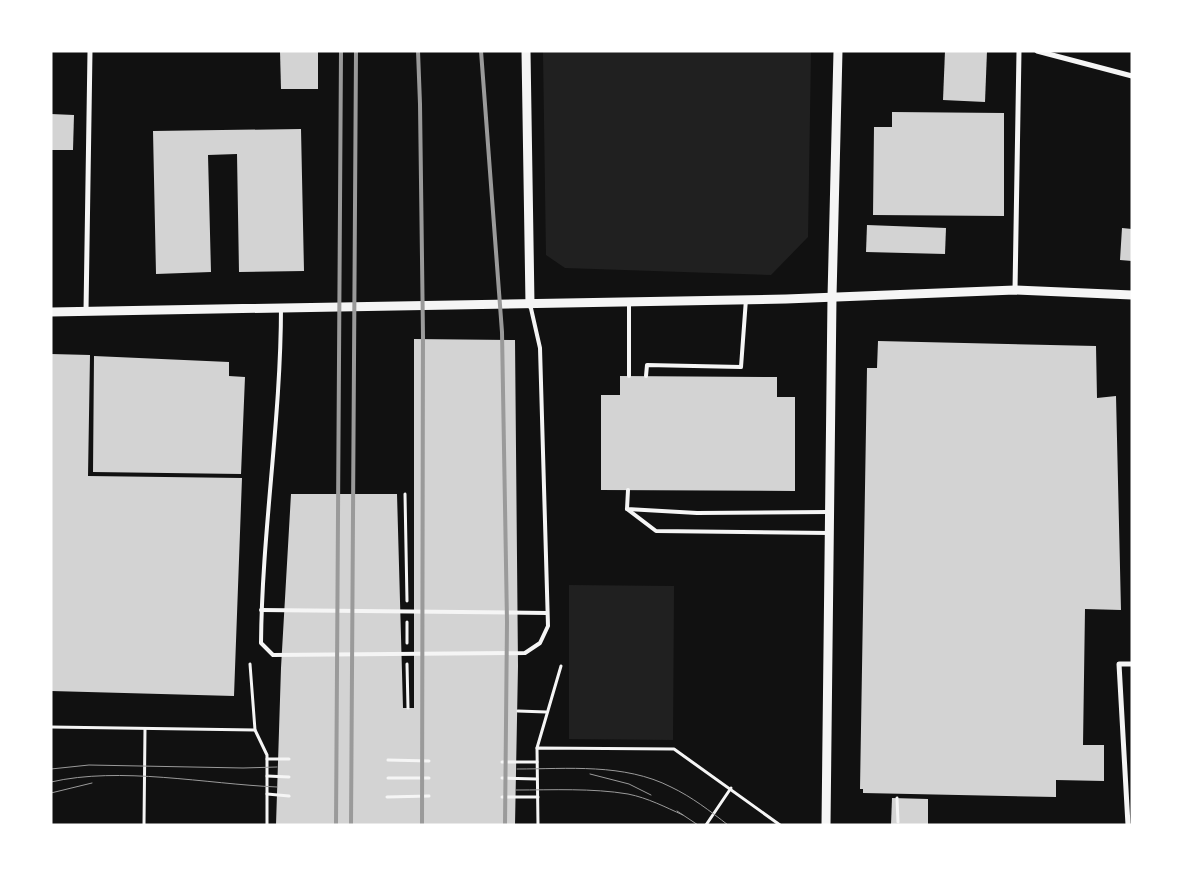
<svg xmlns="http://www.w3.org/2000/svg" width="1183" height="876" font-family="Merriweather,serif">
<rect width="100%" height="100%" fill="#111"/>
<!-- green -->
<g fill="#202020">
<polygon points="543,51 811,51 808,237 771,275 565,268 546,255"/>
<polygon points="569,585 674,586 673,740 569,739"/>
</g>
<!-- building -->
<g fill="#d3d3d3">
<polygon points="280,51 318,51 318,89 281,89"/>
<polygon points="945,51 987,51 985,102 943,100"/>
<polygon points="892,112 1004,113 1004,216 873,215 874,127 892,127"/>
<polygon points="51,114 74,115 73,150 51,150"/>
<polygon points="301,129 304,271 239,272 237,154 208,155 211,272 156,274 153,131"/>
<polygon points="867,225 946,228 945,254 866,252"/>
<polygon points="1122,228 1132,229 1132,261 1120,260"/>
<polygon points="414,339 515,340 518,666 515,825 276,825 281,668 291,494 397,494 403,708 414,708"/>
<polygon points="878,341 1096,346 1097,398 1116,396 1121,610 1085,609 1083,745 1104,745 1104,781 1056,780 1056,797 863,793 863,789 860,789 867,368 877,368"/>
<polygon points="51,354 90,355 88,476 242,478 234,696 51,691"/>
<polygon points="94,356 229,362 229,376 245,377 241,474 93,472"/>
<polygon points="620,376 777,377 777,397 795,397 795,491 601,490 601,395 620,395"/>
<polygon points="892,798 928,799 928,825 891,825"/>
</g>
<g fill="none" stroke-linecap="round" stroke-linejoin="round">
<!-- path -->
<g stroke="#f5f5f5" stroke-width="3">
<polyline points="405,494 407,601"/>
<polyline points="407,643 407,622"/>
<polyline points="250,664 255,730 267,755 267,825"/>
<polyline points="407,664 408,708"/>
<polyline points="518,711 546,712"/>
<polyline points="51,727 255,730"/>
<polyline points="537,748 561,666"/>
<polyline points="267,759 289,759"/>
<polyline points="388,760 429,761"/>
<polyline points="502,762 537,762"/>
<polyline points="267,776 289,777"/>
<polyline points="388,778 429,778"/>
<polyline points="502,778 537,779"/>
<polyline points="267,794 289,796"/>
<polyline points="387,797 429,796"/>
<polyline points="502,797 538,797"/>
<polyline points="897,798 898,822"/>
<polyline points="144,825 145,729"/>
<polyline points="538,825 537,748 674,749 780,825"/>
<polyline points="706,825 731,788"/>
</g>
<!-- service -->
<g stroke="#f5f5f5" stroke-width="4">
<polyline points="629,303 629,376"/>
<path d="M281 307C281 419 262 531 261 643L273 655 525 653 540 643 548 626 540 348 530 304"/>
<polyline points="646,376 647,365 741,367 746,299"/>
<polyline points="628,490 627,509 697,513 828,512"/>
<polyline points="627,509 656,531 829,533"/>
<polyline points="261,610 547,613"/>
</g>
<!-- minor -->
<g stroke="#f5f5f5" stroke-width="5">
<polyline points="1037,51 1132,76"/>
<polyline points="1015,290 1019,51"/>
<polyline points="86,311 90,51"/>
<polyline points="1128,825 1119,664 1132,664"/>
</g>
<!-- tertiary -->
<g stroke="#f5f5f5" stroke-width="9">
<polyline points="526,51 530,304"/>
<polyline points="51,312 786,299 1015,290 1132,295"/>
<polyline points="826,825 832,297 838,51"/>
</g>
<!-- tram -->
<g stroke="#9a9a9a" stroke-width="1">
<polyline points="51,769 89,765 243,768 277,767"/>
<path d="M517 769C568 769 624 763 671 787 692 797 710 811 728 825"/>
<polyline points="590,774 629,784 651,795"/>
<path d="M51 782C120 766 206 784 277 787"/>
<path d="M516 790C553 790 592 788 628 794 648 798 665 807 683 815"/>
<polyline points="51,793 92,783"/>
<polyline points="677,811 698,825"/>
</g>
<!-- rail -->
<g stroke="#9a9a9a" stroke-width="4">
<polyline points="418,51 420,104 423,336 422,825"/>
<polyline points="481,51 502,332 507,622 505,825"/>
<polyline points="336,825 341,51"/>
<polyline points="351,825 356,51"/>
</g>
</g>
<!-- border -->
<rect width="1183" height="876" fill="none" stroke="#ffffff" stroke-width="105"/>
</svg>
